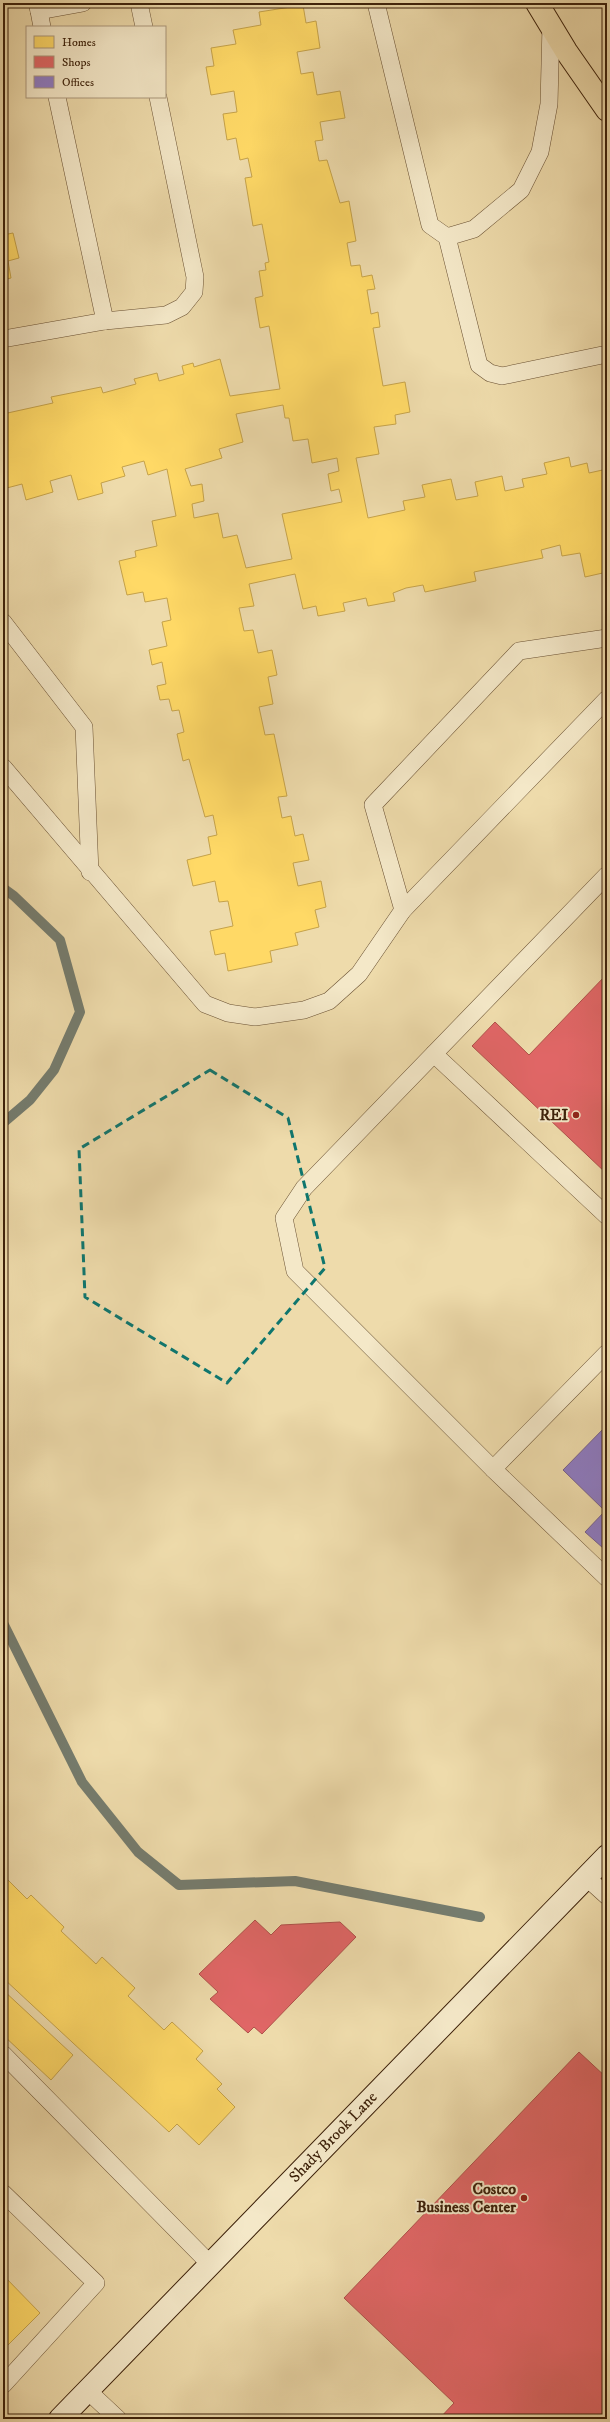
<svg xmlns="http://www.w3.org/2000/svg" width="610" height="2422" font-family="'IM FELL DW Pica',serif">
<rect width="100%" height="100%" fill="#eedbab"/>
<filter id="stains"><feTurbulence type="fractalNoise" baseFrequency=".005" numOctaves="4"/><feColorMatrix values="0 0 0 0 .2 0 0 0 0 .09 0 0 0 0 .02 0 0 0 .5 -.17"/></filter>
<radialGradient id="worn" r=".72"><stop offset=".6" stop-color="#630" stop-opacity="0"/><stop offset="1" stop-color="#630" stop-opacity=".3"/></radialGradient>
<!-- homes -->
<g fill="#ffd966" stroke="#c5a24a" fill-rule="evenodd">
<path d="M303 5 306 23 316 21 320 48 297 52 301 74 313 72 317 95 340 91 345 118 320 122 323 140 315 141 319 161 327 160 340 203 349 201 356 241 347 243 351 266 360 265 362 277 372 275 375 289 367 290 371 314 378 312 380 327 373 328 383 386 405 382 410 412 395 415 396 424 374 427 379 454 356 458 368 518 405 510 403 501 425 497 422 485 451 479 456 500 478 496 475 482 502 476 505 491 524 487 522 479 547 474 544 463 569 457 571 467 587 463 589 473 607 469V572L585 577 580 553 562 556 560 545 541 550 543 558 474 572 476 581 425 592 423 585 406 588 393 593 395 601 368 606 366 598 343 603 345 611 318 616 316 606 303 609 295 574 249 584 254 606 239 608 244 631 253 630 258 653 272 650 277 675 268 677 273 704 259 707 265 735 274 734 287 796 278 797 282 818 291 816 295 836 303 834 309 860 293 863 298 886 321 881 326 907 315 910 319 927 295 933 298 945 270 951 272 962 228 971 225 953 215 955 210 931 233 926 228 901 219 902 215 881 193 886 187 860 211 854 208 837 217 835 213 815 205 817 189 759 183 761 177 734 184 732 179 710 172 711 169 699 160 700 157 686 166 684 162 662 152 665 149 650 167 646 162 622 171 620 167 598 145 602 143 592 127 595 119 561 136 557 135 551 157 546 152 521 176 516 167 469 148 475 144 461 122 467 125 476 101 483 103 493 78 500 71 475 50 481 53 492 26 500 22 484 3 489 6 497 3 498V414L53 403 51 397 101 387 103 393 136 384 134 379 157 373 159 381 184 374 182 366 193 363 194 367 220 359 230 396 280 389 269 326 260 328 255 298 263 296 259 271 266 270 265 263 269 262 262 224 253 226 245 178 252 177 248 158 240 160 236 138 227 140 223 114 237 112 234 91 211 95 206 67 214 66 211 48 236 44 233 30 261 25 259 12ZM283 405 285 418H289L293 441 308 439 312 463 337 458 339 471 328 474 331 491 339 489 342 502 282 514 292 559 246 568 237 535 223 538 218 513 194 518 192 504 204 501 202 484 191 486 185 469 222 458 219 449 243 442 236 414Z"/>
<polygon points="13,233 19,258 8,261 11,278 3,280 3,235"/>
<polygon points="8,1880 27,1899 31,1895 64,1927 61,1931 96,1964 102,1957 135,1988 128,1996 164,2030 172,2022 203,2051 196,2059 222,2084 217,2089 235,2107 199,2145 177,2124 169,2132 3,1978 3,1886"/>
<polygon points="3,1990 73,2055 51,2080 3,2035"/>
<polygon points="3,2275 40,2313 3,2350"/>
</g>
<!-- shops -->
<g fill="#e06666" stroke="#af514a">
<polygon points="607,974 607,1174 472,1046 495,1022 529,1055"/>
<polygon points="255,1920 271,1935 281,1925 340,1922 356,1937 262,2034 254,2027 248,2033 210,1999 218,1992 199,1974"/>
<polygon points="579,2052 607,2078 607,2419 439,2419 454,2403 344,2298"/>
</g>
<!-- offices -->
<polygon fill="#8e7cc3" stroke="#76618c" points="607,1425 607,1544 603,1548 585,1532 605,1511 563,1470"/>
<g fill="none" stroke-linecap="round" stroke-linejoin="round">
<!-- stream -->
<g stroke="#757c6e" stroke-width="10">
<polyline points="3,888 14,896 60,940 80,1012 54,1070 30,1100 3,1123"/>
<polyline points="3,1623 82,1782 138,1852 179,1885 295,1881 480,1917"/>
</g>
<!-- lane casing -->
<g stroke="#695032" stroke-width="18">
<g id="lane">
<polyline points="37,3 39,11 83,3"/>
<polyline points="139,3 144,27"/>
<polyline points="376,3 430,225 447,237"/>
<polyline points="39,11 42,27"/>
<polyline points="551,25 549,104 540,152 521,190 474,229 447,237 479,365 490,373 502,376 607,354"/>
<polyline points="57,97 105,321"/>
<polyline points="3,339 105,321 166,315 182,307 194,292 195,277 158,97"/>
<polyline points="3,622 84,727 90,872"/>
<polyline points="3,767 205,1004 228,1013 255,1017 304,1010 329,1001 359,974 403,910 607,699"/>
<polyline points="403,910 373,805 519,651 607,638"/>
<polyline points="434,1054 607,1216"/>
<polyline points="607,1353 493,1469 607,1578"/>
<polyline points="493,1469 295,1271 284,1218 304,1188 607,875"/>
<polyline points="587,1878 607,1896"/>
<polyline points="3,2054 210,2264"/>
<polyline points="3,2193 96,2283 3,2385"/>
<polyline points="87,2390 118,2419"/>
</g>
</g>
<!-- secondary casing -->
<g stroke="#3d210a" stroke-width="24">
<polyline id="secondary" points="60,2419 607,1856"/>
</g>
<!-- primary casing -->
<g stroke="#3d210a" stroke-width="24">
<polyline id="primary" points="537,3 566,51 607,110"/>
</g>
<!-- lane -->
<use href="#lane" stroke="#f4e8c8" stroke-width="17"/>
<!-- secondary -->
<use href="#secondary" stroke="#f4e8c8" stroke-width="22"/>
<!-- primary -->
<use href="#primary" stroke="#eedbab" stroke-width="22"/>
</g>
<!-- marked area -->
<path fill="none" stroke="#0f766e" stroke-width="3" stroke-dasharray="8 5" stroke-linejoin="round" d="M210 1070 288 1118 325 1268 227 1383 85 1297 79 1149Z"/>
<!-- markers -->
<g fill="#8f2418" stroke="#f4e8c8" stroke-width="1.5">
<circle cx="576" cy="1115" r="4"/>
<circle cx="524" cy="2198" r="4"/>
</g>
<g text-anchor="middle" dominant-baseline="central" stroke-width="4" stroke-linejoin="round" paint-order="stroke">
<!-- poi labels -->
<g font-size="16" font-weight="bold" fill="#3d210a" stroke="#f4e8c8" text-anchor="end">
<text x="568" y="1115">REI</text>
<text x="516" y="2189">Costco<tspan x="516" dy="18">Business Center</tspan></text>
</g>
<!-- street labels -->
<g font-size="16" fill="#3d210a" stroke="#f4e8c8">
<text transform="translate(333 2137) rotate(-46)">Shady Brook Lane</text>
</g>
</g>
<!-- margin -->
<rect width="610" height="2422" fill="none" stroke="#eedbab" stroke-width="16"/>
<rect x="4" y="4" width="602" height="2414" fill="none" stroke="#3d210a" stroke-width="2"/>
<rect x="8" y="8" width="594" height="2406" fill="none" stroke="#3d210a"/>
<!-- legend -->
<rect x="26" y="26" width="140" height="72" fill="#f4e8c8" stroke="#ab987c"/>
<rect x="34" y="36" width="20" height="12" fill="#ffd966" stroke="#ab987c"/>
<text x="62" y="46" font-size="12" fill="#3d210a">Homes</text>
<rect x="34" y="56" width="20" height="12" fill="#e06666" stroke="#ab987c"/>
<text x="62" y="66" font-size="12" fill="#3d210a">Shops</text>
<rect x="34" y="76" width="20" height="12" fill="#8e7cc3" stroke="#ab987c"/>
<text x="62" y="86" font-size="12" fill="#3d210a">Offices</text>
<rect width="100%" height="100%" filter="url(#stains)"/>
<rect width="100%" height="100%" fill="url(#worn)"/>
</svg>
